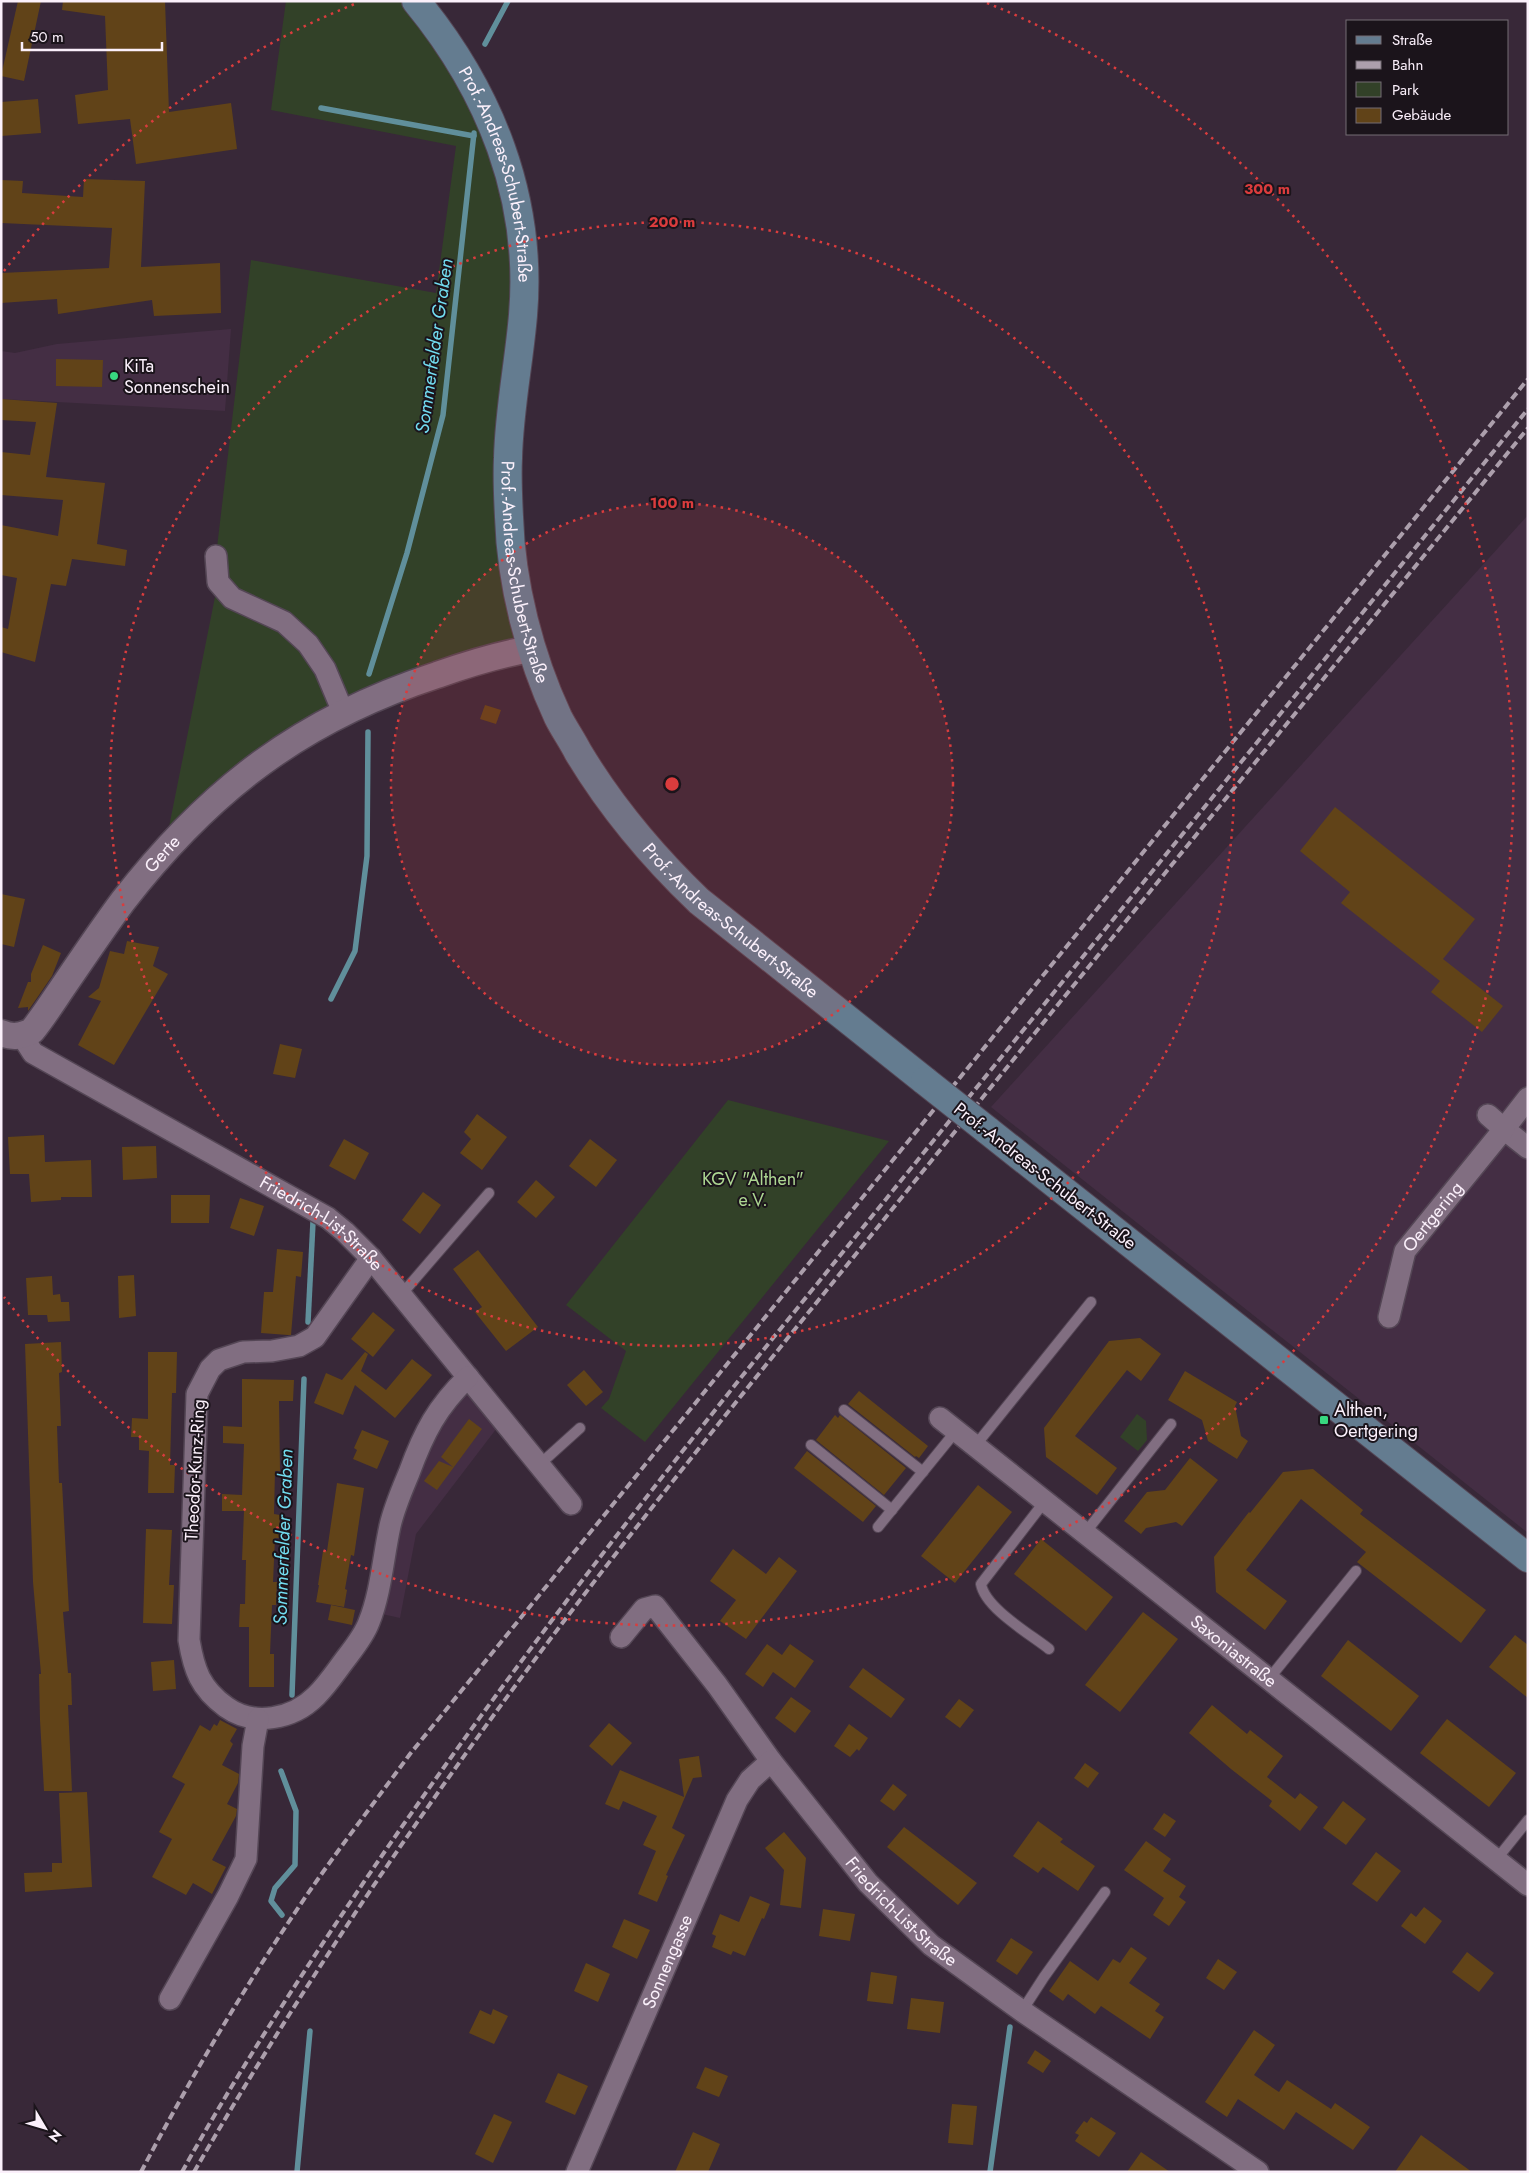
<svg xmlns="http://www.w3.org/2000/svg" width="1529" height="2173" font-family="Jost,sans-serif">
<rect width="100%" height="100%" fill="#382838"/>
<!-- built -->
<g fill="#442e44">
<polygon points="231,329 225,411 1,399 1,351 15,353 57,344"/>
<polygon points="1528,515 1528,1533 991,1107"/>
<polygon points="468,1377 503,1420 416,1534 400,1618 373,1612 410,1471"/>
</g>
<!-- green -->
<g fill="#324128">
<polygon points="286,1 416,1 517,204 508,457 532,649 343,712 164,852 218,582 216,556 251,260 436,293 456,146 271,110"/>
<polygon points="728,1100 889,1141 645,1442 601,1408 609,1399 626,1351 566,1305"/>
<polygon points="1137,1414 1146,1421 1147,1440 1138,1451 1120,1437"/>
</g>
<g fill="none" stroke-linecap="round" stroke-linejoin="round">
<!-- stream -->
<g stroke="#608f9b" stroke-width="5.5">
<polyline points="485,44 508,1"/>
<polyline points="321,108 474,136"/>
<polyline points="369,674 407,553 443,415 474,133"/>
<polyline points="331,999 355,951 367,856 368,732"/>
<polyline points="308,1322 313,1222"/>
<polyline points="292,1695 304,1379"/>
<polyline points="281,1771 296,1811 295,1865 275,1888 271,1901 282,1915"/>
<polyline points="297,2172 310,2031"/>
<polyline points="990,2172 1010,2027"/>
</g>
</g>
<!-- building -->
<g fill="#614318">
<polygon points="18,1 41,1 24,81 1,76"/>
<polygon points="63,1 165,1 169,112 231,103 237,149 136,164 130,119 78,124 75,95 108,90 105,16 62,10"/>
<polygon points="38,99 41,133 1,136 1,102"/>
<polygon points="84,179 145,181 141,267 220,263 221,313 154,316 152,300 58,314 57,299 1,303 1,273 109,268 112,228 1,223 1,180 23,181 22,193 83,197"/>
<polygon points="56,359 103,360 102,387 56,386"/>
<polygon points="1,399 57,403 46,477 105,483 97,544 127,550 125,566 72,559 66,586 51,584 35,662 1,652 1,627 8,629 17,578 1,575 1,525 58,536 63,500 1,495 1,452 30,455 36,422 1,420"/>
<polygon points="485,705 501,710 496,724 480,719"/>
<polygon points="1335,807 1475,919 1443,959 1503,1006 1482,1032 1431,992 1440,981 1341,903 1350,892 1300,851"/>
<polygon points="1,894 25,899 14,947 1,944"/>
<polygon points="127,941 159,947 153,966 168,974 114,1065 78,1045 101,1001 88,997 99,988 110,951 124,954"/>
<polygon points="43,945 61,953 52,976 28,1011 28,1007 18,1008 28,982 31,982 31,974"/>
<polygon points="280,1044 302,1049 295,1078 273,1074"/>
<polygon points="477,1114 507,1137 482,1170 460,1153 471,1139 464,1132"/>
<polygon points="44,1135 45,1162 91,1160 92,1197 61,1197 61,1200 31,1202 29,1174 10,1174 8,1137"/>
<polygon points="344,1139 369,1153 355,1180 329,1166"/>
<polygon points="590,1139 617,1160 596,1187 569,1166"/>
<polygon points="156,1146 157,1178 123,1180 122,1147"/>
<polygon points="536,1180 555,1197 536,1218 517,1202"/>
<polygon points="423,1192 441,1205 420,1234 402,1220"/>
<polygon points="171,1195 210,1195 209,1223 171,1223"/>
<polygon points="240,1198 264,1206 254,1236 230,1228"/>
<polygon points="277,1249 303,1252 301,1277 296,1276 291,1335 288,1335 261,1333 264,1292 273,1292"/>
<polygon points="478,1250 538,1327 506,1351 475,1312 482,1307 453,1269"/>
<polygon points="134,1275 136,1316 119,1318 118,1276"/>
<polygon points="52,1276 53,1295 60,1294 61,1302 69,1302 70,1321 48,1322 47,1315 28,1315 26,1278"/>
<polygon points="373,1312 395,1330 373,1357 351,1339"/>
<polygon points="1140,1338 1161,1354 1141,1381 1127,1370 1075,1436 1117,1468 1097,1495 1046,1457 1044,1428 1109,1341"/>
<polygon points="61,1342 62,1372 59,1373 61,1426 57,1426 59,1483 62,1483 69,1611 63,1612 68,1673 71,1673 72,1705 68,1705 72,1791 44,1791 40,1720 39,1674 41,1674 33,1582 25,1344"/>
<polygon points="148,1352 177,1352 176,1393 172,1393 170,1465 175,1465 174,1493 148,1493 149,1451 139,1450 139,1437 131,1437 132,1418 148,1419"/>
<polygon points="365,1352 368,1354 361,1371 386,1390 412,1359 432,1375 395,1418 355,1385 343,1415 314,1403 326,1373 342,1380"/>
<polygon points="584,1370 603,1392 586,1406 567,1385"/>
<polygon points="1185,1371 1237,1402 1235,1406 1241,1436 1248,1441 1237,1459 1208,1441 1202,1420 1168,1400"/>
<polygon points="242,1379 294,1380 293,1401 279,1401 280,1471 275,1471 274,1514 280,1515 279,1538 275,1538 273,1582 277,1582 276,1605 272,1605 270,1654 274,1654 274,1687 249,1687 249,1627 239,1627 240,1604 245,1604 246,1560 242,1560 244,1511 222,1511 222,1494 242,1495 244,1444 223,1443 223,1426 242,1427"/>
<polygon points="859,1391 928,1446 919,1458 916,1456 915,1457 848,1404"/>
<polygon points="835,1415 838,1418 840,1415 906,1468 884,1495 816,1440"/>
<polygon points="469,1419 482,1429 437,1490 424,1481 439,1461 453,1467 441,1457"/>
<polygon points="362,1430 389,1441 377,1469 353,1459 357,1450 354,1448"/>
<polygon points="807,1451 876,1506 863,1522 794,1468"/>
<polygon points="1190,1458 1218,1480 1182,1526 1176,1522 1146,1528 1141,1534 1124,1521 1147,1492 1165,1490"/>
<polygon points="1313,1469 1363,1510 1360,1514 1486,1610 1461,1643 1357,1562 1366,1552 1301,1499 1246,1570 1287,1601 1265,1630 1216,1592 1214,1557 1249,1512 1250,1513 1283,1472"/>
<polygon points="337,1483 364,1488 354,1556 351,1555 345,1589 347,1590 344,1607 316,1602 319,1585 318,1585 323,1551 327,1551"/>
<polygon points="978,1485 1012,1512 955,1583 921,1556"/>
<polygon points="146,1529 172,1530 169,1585 174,1585 172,1624 143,1623"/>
<polygon points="1041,1539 1113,1597 1086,1631 1014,1574"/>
<polygon points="733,1549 766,1574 779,1557 797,1571 746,1639 720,1621 736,1600 710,1581"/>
<polygon points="331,1605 355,1610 352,1625 328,1620"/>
<polygon points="1143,1612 1178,1639 1120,1712 1085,1685"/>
<polygon points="1515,1635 1528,1645 1528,1698 1489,1667"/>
<polygon points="1348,1640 1419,1696 1391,1731 1321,1676"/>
<polygon points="767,1644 782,1655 790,1644 814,1661 795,1688 773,1672 763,1687 745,1674"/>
<polygon points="174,1660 176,1689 153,1691 151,1662"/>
<polygon points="863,1668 905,1699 891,1718 849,1687"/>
<polygon points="791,1697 811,1711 795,1733 775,1718"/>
<polygon points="959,1699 974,1710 960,1728 945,1717"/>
<polygon points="1212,1705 1247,1734 1250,1730 1283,1756 1267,1777 1295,1799 1300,1793 1318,1807 1300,1831 1269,1806 1272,1801 1231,1769 1189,1733"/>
<polygon points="1447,1719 1516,1773 1489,1807 1420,1753"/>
<polygon points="220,1720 237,1729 230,1741 233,1744 222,1765 239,1774 238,1783 227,1804 237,1809 236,1816 212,1860 226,1867 212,1894 193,1883 186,1895 152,1877 172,1839 159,1832 185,1784 172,1777 200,1725 210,1731 214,1724 217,1726"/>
<polygon points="609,1723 632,1743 612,1766 589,1746"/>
<polygon points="849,1724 868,1738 859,1751 857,1749 850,1757 834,1746"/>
<polygon points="699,1756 702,1777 693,1778 672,1828 685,1835 666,1875 668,1876 657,1902 638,1894 656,1851 643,1845 657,1816 623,1801 619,1810 605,1804 620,1770 684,1797 679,1759"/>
<polygon points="1085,1763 1099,1773 1088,1788 1074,1778"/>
<polygon points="893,1784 907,1795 894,1811 880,1801"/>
<polygon points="87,1792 92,1887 25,1892 24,1873 52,1872 52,1863 62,1863 59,1793"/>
<polygon points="1343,1801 1366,1819 1346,1845 1323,1828"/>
<polygon points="1164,1813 1176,1821 1165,1837 1153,1829"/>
<polygon points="1038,1821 1063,1839 1060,1842 1095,1866 1078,1891 1043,1867 1038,1873 1013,1856"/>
<polygon points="904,1827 977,1883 958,1905 887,1847"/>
<polygon points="784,1832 806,1858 801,1908 780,1905 784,1870 765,1848"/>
<polygon points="1146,1841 1171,1859 1163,1871 1186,1886 1179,1897 1186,1902 1169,1926 1153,1915 1164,1898 1124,1870"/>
<polygon points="1376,1852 1401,1871 1377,1902 1352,1884"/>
<polygon points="750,1896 770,1904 764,1919 762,1918 745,1956 733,1951 731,1955 712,1947 716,1936 712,1934 720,1914 739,1922"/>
<polygon points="1424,1907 1442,1921 1425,1944 1401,1926 1411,1913 1416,1917"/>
<polygon points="823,1909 855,1914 850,1941 819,1936"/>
<polygon points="624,1919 650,1930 637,1959 612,1947"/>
<polygon points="1011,1938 1033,1952 1017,1975 996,1961"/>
<polygon points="1131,1947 1147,1958 1129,1983 1160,2004 1155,2011 1164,2017 1150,2039 1101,2006 1095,2014 1068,1994 1063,2001 1049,1991 1070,1961 1098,1981 1113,1959 1120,1963"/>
<polygon points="1467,1952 1494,1973 1479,1992 1452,1972"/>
<polygon points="1218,1959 1237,1972 1224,1990 1206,1978"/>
<polygon points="586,1963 610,1974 598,2002 574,1991"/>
<polygon points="871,1972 897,1976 893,2004 867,2001"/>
<polygon points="911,1998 944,2002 940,2033 907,2029"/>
<polygon points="493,2009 508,2016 494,2044 469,2033 480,2010 491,2015"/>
<polygon points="1254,2030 1275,2045 1254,2075 1279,2092 1287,2080 1331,2109 1335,2103 1370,2127 1353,2150 1296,2112 1284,2130 1238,2099 1227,2117 1205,2102"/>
<polygon points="1035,2050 1051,2061 1043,2073 1027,2063"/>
<polygon points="705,2067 728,2076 719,2097 696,2088"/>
<polygon points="558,2073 588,2086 575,2115 545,2102"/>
<polygon points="952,2104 977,2106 973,2145 948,2143"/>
<polygon points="494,2114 512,2122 493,2163 475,2154"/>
<polygon points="1091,2117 1116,2133 1099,2157 1075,2141 1079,2135 1075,2133 1084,2121 1087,2123"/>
<polygon points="693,2132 720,2144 708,2172 675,2172"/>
<polygon points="1421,2135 1443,2151 1472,2172 1395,2172"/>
<polygon points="1141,2152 1170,2172 1127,2172"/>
</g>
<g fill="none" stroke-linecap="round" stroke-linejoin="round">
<!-- service casing -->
<g stroke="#544655" stroke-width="12">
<g id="service">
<polyline points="401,1295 489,1193"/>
<polyline points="844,1410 923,1472"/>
<polyline points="811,1445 892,1510"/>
<polyline points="975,1446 1091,1302"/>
<polyline points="539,1465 580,1428"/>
<path d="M1045 1501 981 1584C985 1608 1030 1634 1049 1649"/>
<polyline points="878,1527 956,1431"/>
<polyline points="1085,1533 1171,1424"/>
<polyline points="1268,1680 1356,1571"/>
<polyline points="1496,1860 1528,1820"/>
<polyline points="1022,2011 1044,1977 1105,1892"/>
</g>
</g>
<!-- minor casing -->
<g stroke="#544655" stroke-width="24">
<g id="minor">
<polyline points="216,556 218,582 232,598 284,622 308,644 325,669 343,712"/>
<path id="s1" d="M22 1036 33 1053 328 1218 345 1232 371 1258 571 1504"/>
<polyline points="1528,1098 1504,1129 1528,1148"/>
<path d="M371 1258 315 1337 299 1346 272 1351 243 1352 219 1360 210 1369 197 1394 189 1640C194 1670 200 1688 226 1707 254 1727 293 1719 316 1696 327 1685 335 1673 344 1661 353 1649 364 1636 369 1622 381 1592 383 1558 390 1526 394 1508 402 1490 409 1473 424 1432 437 1407 468 1377"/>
<path id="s2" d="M1389 1317 1405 1251 1504 1129 1488 1115"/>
<path id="s3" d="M940 1418 1528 1885"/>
<path id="s4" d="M621 1637 644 1609 655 1606 717 1685 771 1761 868 1883 931 1945 1022 2011 1258 2172"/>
<polyline points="170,1999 228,1896 246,1859 253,1746 258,1719"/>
<path id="s5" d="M577 2172 737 1800 750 1780 771 1761"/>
</g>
</g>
<!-- tertiary casing -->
<g stroke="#544655" stroke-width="29">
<g id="tertiary">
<path id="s6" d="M1 1033C13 1038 21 1036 32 1031 44 1016 54 1000 65 984 84 956 103 928 123 901 210 789 302 719 437 675 468 664 499 654 532 649"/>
</g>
</g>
<!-- secondary casing -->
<g stroke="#544655" stroke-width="30">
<g id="secondary">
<path id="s7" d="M416 1C490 91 533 198 523 315 519 363 509 410 508 458 507 477 508 498 509 517 511 584 530 657 558 717 564 729 572 740 578 752 611 807 652 856 699 901L925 1081"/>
<polyline points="987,1130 1528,1558"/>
</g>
</g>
<!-- service -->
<use href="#service" stroke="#816e81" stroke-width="10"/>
<!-- minor -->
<use href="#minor" stroke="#816e81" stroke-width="21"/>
<!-- tertiary -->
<use href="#tertiary" stroke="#816e81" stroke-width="26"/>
<!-- secondary -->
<use href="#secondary" stroke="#647c90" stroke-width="28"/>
<!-- rail -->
<g stroke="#ac9fac" stroke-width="4" stroke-dasharray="8 4" stroke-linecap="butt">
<path d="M141 2172C192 2075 249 1979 311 1889 343 1843 377 1799 410 1754L1528 379"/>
<path d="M182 2172C232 2082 288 1995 345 1910 469 1725 604 1549 743 1375L1528 409"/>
<path d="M194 2172C295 1997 409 1828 530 1666 640 1519 757 1376 873 1233 1090 964 1309 697 1528 428"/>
</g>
<!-- secondary-bridge casing -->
<g stroke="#544655" stroke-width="30" stroke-linecap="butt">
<polyline id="secondary-bridge" points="925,1081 987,1130"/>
</g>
<!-- secondary-bridge -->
<use href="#secondary-bridge" stroke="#647c90" stroke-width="28"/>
</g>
<!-- distance rings -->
<circle cx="672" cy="784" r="281" fill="#da3c3d" fill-opacity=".12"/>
<g fill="none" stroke="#da3c3d" stroke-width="2.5" stroke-dasharray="2.5 5">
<circle cx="672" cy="784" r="281"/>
<circle cx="672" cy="784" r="562"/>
<path d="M4 271A842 842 0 0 1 357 3M987 3A842 842 0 1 1 4 1297"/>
</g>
<!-- markers -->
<g fill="#38d880" stroke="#1b141b" stroke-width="2">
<circle cx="114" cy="376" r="5"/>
<rect x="1319" y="1415" width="10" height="10" rx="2.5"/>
</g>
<g text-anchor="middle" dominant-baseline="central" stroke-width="4" stroke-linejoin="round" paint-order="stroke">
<!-- street labels -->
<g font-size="18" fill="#fbf0fb" stroke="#1b141b">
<text stroke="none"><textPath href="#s7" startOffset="195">Prof.-Andreas-Schubert-Straße</textPath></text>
<text stroke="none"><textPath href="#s7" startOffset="600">Prof.-Andreas-Schubert-Straße</textPath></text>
<text stroke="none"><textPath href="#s6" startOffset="252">Gerte</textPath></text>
<text stroke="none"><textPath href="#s7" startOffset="1020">Prof.-Andreas-Schubert-Straße</textPath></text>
<text transform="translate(1045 1176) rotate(38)">Prof.-Andreas-Schubert-Straße</text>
<text stroke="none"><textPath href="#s2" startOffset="112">Oertgering</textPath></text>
<text stroke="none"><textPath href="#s1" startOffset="356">Friedrich-List-Straße</textPath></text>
<text transform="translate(195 1470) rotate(-87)">Theodor-Kunz-Ring</text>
<text stroke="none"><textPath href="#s3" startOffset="375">Saxoniastraße</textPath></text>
<text stroke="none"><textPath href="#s4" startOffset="441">Friedrich-List-Straße</textPath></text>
<text stroke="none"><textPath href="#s5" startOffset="229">Sonnengasse</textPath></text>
</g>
<!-- poi labels -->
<g font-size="18" fill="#fbf0fb" stroke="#1b141b" text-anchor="start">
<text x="124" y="366">KiTa<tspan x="124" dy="21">Sonnenschein</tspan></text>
<text x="1334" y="1410">Althen,<tspan x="1334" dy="21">Oertgering</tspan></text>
</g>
<!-- park labels -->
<g font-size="18" fill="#add692" stroke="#1b141b">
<text x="753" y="1179">KGV "Althen"<tspan x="753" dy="21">e.V.</tspan></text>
</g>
<!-- water labels -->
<g font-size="19" font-style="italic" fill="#72dcf0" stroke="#1b141b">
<text transform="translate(434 346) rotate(-82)">Sommerfelder Graben</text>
<text transform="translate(283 1537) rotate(-88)">Sommerfelder Graben</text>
</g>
</g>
<circle cx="672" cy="784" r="8" fill="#da3c3d" stroke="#1b141b" stroke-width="2.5"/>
<g font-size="15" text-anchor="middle" font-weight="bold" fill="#da3c3d" stroke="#1b141b" stroke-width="4" stroke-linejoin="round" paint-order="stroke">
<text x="1267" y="194">300 m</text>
<text x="672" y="227">200 m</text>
<text x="672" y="508">100 m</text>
</g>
<!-- border -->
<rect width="1529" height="2173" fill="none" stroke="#fbf0fb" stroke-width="5"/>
<!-- legend -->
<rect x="1346" y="20" width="162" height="115" fill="#1b141b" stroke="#756c75"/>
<rect x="1356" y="36" width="25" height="8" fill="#647c90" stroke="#756c75"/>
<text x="1392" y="45" font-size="15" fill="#fbf0fb">Straße</text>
<rect x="1356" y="61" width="25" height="8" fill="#ac9fac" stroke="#756c75"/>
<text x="1392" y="70" font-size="15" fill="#fbf0fb">Bahn</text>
<rect x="1356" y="82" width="25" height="15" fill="#324128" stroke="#756c75"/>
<text x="1392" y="95" font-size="15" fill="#fbf0fb">Park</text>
<rect x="1356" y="108" width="25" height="15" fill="#614318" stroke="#756c75"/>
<text x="1392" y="120" font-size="15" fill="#fbf0fb">Gebäude</text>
<!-- north arrow -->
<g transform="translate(45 2128) rotate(128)" stroke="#1b141b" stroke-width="4" paint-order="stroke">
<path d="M0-4L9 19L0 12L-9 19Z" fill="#fbf0fb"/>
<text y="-8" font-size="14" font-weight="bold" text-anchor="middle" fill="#fbf0fb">N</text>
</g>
<!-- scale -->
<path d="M22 42v8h140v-8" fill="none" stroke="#fbf0fb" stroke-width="2.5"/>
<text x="30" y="42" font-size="15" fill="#fbf0fb" stroke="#1b141b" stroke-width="4" paint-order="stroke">50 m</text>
</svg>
